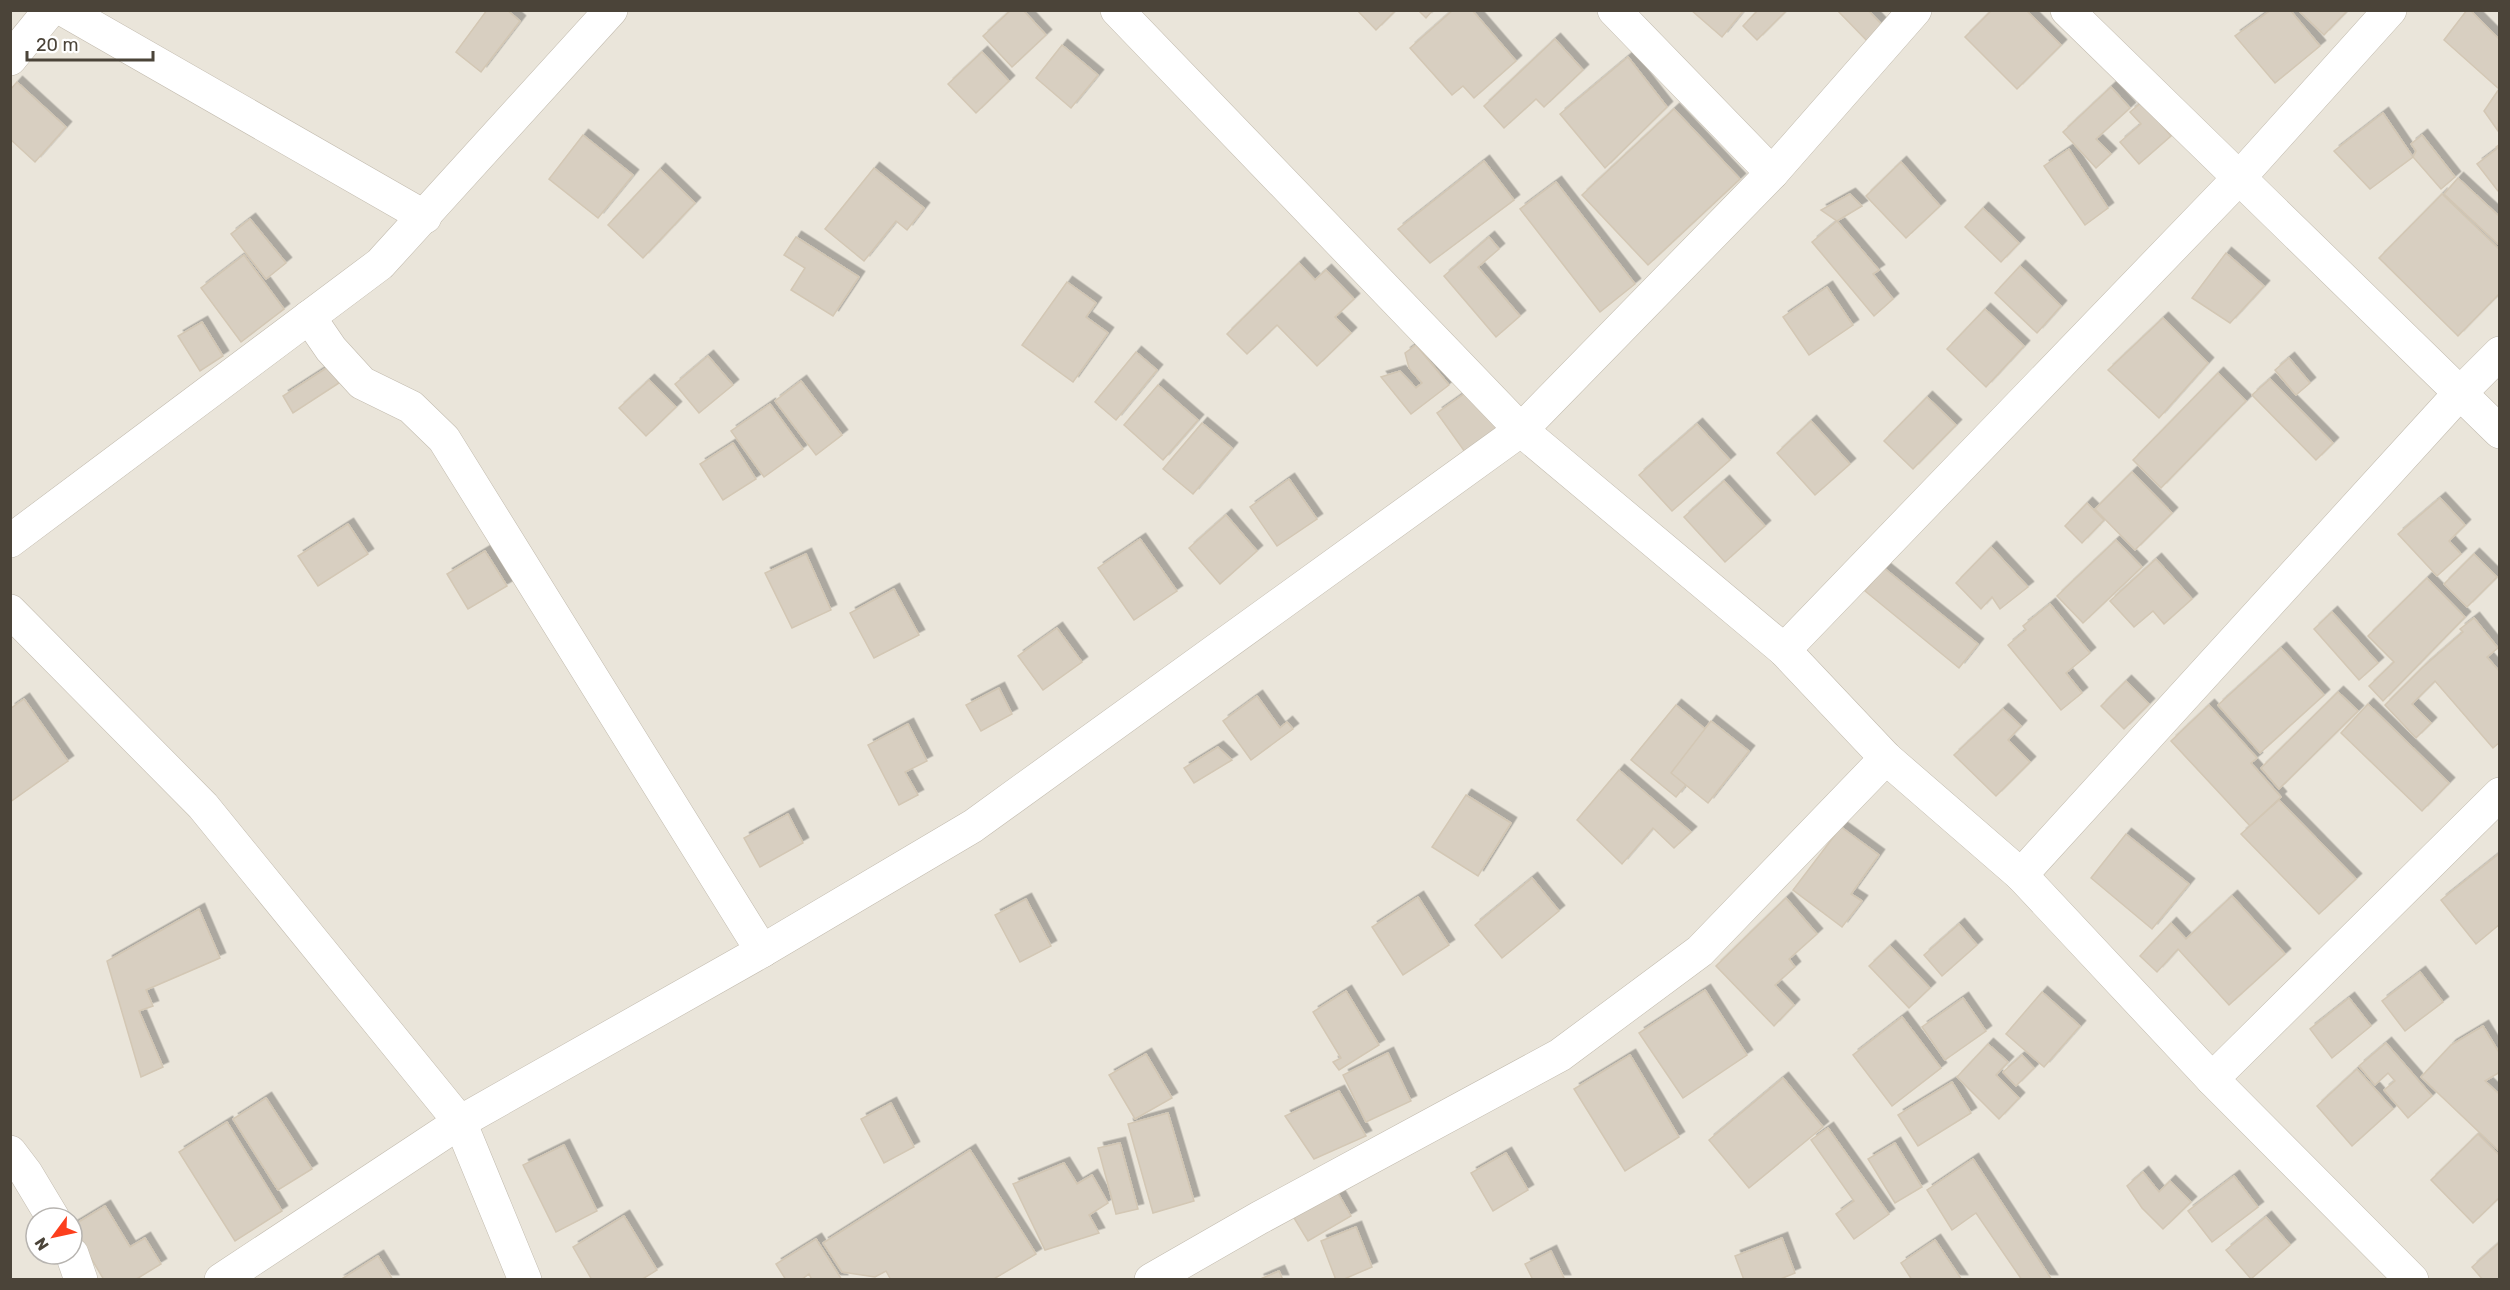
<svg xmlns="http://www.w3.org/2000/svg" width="2510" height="1290" font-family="Rubik,sans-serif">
<defs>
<filter id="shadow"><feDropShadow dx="5.5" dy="-5.5" stdDeviation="0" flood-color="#0004"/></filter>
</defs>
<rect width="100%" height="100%" fill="#f6f3ec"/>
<!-- residential -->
<path fill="#eae5da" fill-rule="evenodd" d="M10 11H2499V1279H11ZM36 1218H72V1254H36Z"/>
<!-- building -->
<g fill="#d8cfc1" stroke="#d3c7b4" stroke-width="1.5" filter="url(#shadow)">
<polygon points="487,10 507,10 520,21 481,72 456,52"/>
<polygon points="1011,10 1023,10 1046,35 1012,67 983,36"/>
<polygon points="1357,10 1396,10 1376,30"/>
<polygon points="1418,10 1433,10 1426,18"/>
<polygon points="1453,10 1472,10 1516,61 1474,98 1463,86 1452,95 1410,48"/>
<polygon points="1691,10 1744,10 1722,37"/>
<polygon points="1758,10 1787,10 1757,40 1743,26"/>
<polygon points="1837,10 1868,10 1885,28 1869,43"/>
<polygon points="1992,10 2026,10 2061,45 2017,89 1965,37"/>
<polygon points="2271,10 2290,10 2320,46 2275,83 2235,36"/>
<polygon points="2298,10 2347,10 2347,11 2324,35"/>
<polygon points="2467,10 2470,10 2500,40 2498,131 2484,111 2499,89 2444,40"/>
<polygon points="1555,39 1583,70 1544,107 1536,99 1504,128 1484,106"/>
<polygon points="1062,45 1098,75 1071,108 1036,78"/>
<polygon points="982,52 1009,81 976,113 948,84"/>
<polygon points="1628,57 1667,107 1605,168 1560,114"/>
<polygon points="17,82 66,127 35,162 10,139 10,90"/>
<polygon points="2111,87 2130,108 2096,139 2111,154 2096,168 2063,132"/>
<polygon points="2142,102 2171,136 2139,164 2120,142 2141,124 2130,112"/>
<polygon points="1674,109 1740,179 1648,265 1582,195"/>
<polygon points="2383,113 2413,157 2370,189 2334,151"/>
<polygon points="583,135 633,175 598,218 549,179"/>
<polygon points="2422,135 2455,177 2441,189 2413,157 2416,151 2411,144"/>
<polygon points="2500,144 2500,191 2498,191 2477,164 2498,148 2496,147"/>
<polygon points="2069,149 2108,208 2085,225 2044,166"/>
<polygon points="1484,161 1514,200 1430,263 1398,229"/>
<polygon points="1901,162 1940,206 1906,238 1866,196"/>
<polygon points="874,168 924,208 907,230 896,221 864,261 825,229"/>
<polygon points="660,169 695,203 643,258 608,225"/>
<polygon points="2458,178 2500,217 2500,246 2444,194"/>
<polygon points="1556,182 1635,284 1600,312 1520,209"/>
<polygon points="1850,194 1862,206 1837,221 1821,210"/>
<polygon points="2442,194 2500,250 2500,293 2458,336 2379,258"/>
<polygon points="1983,208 2019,243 2001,262 1965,227"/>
<polygon points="250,219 286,263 266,279 231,234"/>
<polygon points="1837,221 1879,270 1873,274 1893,299 1874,316 1812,242"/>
<polygon points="796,237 859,277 833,316 791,290 805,268 784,255"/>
<polygon points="1489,237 1499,249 1478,267 1520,316 1496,337 1444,276"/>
<polygon points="2226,253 2264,286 2230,323 2192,298"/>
<polygon points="244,255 284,309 241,342 201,288"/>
<polygon points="1299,263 1315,280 1326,270 1354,299 1335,317 1351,333 1317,366 1277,325 1247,354 1227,334"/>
<polygon points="2020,266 2061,306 2037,333 1995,293"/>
<polygon points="1067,282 1096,303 1086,317 1108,333 1073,382 1022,345"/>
<polygon points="1827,287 1853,325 1809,355 1783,317"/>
<polygon points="1985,309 2024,346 1986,387 1947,349"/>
<polygon points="2163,318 2208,363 2159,418 2108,370"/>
<polygon points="202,322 223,356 200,371 178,336"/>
<polygon points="1416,345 1449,385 1411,414 1381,377 1400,371 1416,388 1422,383 1409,368 1405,353"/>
<polygon points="1136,352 1157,370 1116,420 1095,402"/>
<polygon points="708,356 733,385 699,413 675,384"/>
<polygon points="2289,358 2310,383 2296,395 2275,370"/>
<polygon points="328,367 339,383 293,413 283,396"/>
<polygon points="2218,373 2246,401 2161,488 2133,460"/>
<polygon points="2270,379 2333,443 2316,460 2252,395"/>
<polygon points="649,380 676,407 646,436 619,408"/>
<polygon points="801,381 842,435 816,455 775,401"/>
<polygon points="1158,385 1198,420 1163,460 1124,425"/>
<polygon points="1474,387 1502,425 1465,452 1437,413"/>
<polygon points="1927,397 1956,425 1913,469 1884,441"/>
<polygon points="770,404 803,449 764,477 731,431"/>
<polygon points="1811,421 1850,464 1815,495 1777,453"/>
<polygon points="1202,423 1232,448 1193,494 1163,469"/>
<polygon points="1697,424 1730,460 1672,511 1639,475"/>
<polygon points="733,443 756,479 723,500 700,464"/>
<polygon points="2132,472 2172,513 2135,550 2095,509"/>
<polygon points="1289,479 1317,519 1277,546 1250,507"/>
<polygon points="1724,481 1765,526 1725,562 1684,517"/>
<polygon points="2440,498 2465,525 2449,541 2461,554 2437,576 2398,534"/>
<polygon points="2087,503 2104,520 2082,543 2065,526"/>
<polygon points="1226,515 1257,551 1220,584 1189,548"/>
<polygon points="348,524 368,554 318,586 298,556"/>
<polygon points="1140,539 1177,591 1134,620 1098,568"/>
<polygon points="2116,540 2142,567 2083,623 2057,596"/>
<polygon points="1991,547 2028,587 2000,609 1992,597 1981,609 1956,583"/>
<polygon points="485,551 507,586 468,609 447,574"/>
<polygon points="806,554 831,610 792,628 765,573"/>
<polygon points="2474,554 2497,577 2467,607 2444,584"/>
<polygon points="2156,559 2192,599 2164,624 2153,611 2134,627 2110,601"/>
<polygon points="1884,568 1978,644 1959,668 1865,591"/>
<polygon points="2427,578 2465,617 2383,701 2369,686 2394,662 2368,636"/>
<polygon points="894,589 919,635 874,658 850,613"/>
<polygon points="2050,604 2090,653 2066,673 2082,693 2061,710 2008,645 2026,630 2023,626"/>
<polygon points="2332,612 2378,663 2359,680 2314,629"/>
<polygon points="2474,618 2498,648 2487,657 2500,672 2500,742 2493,748 2435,681 2412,704 2431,723 2416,738 2385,705 2423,667 2463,632 2460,629"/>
<polygon points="1057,628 1082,662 1043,690 1018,656"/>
<polygon points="2281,648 2324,695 2260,753 2218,705"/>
<polygon points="2126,681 2149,704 2124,729 2101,706"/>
<polygon points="999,688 1012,714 981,731 966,705"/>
<polygon points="2338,692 2358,711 2279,789 2261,768"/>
<polygon points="1257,696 1280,728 1287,722 1293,729 1251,760 1223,721"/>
<polygon points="24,699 68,761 10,802 10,709"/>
<polygon points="2368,704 2449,783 2422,811 2341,733"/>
<polygon points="1676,705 1721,742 1676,797 1631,760"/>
<polygon points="2209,705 2257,758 2251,763 2281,797 2250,826 2171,741"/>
<polygon points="2003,709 2021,726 2008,740 2030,762 1996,796 1954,755"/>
<polygon points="1711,721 1749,751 1708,803 1671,773"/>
<polygon points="908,724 927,761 905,772 918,795 899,805 868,745"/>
<polygon points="1218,747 1232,760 1194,783 1184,768"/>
<polygon points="1619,770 1691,832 1674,848 1653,828 1622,864 1577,820"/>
<polygon points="1466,795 1511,823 1478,876 1432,847"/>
<polygon points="2279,800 2356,879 2319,914 2241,834"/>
<polygon points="788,814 803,843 760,867 744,838"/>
<polygon points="1841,827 1879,855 1851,894 1862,901 1842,927 1793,890"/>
<polygon points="2126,834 2189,884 2152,929 2091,878"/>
<polygon points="2500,853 2500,924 2476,944 2441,900"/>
<polygon points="1532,878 1559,911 1502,958 1475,925"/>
<polygon points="2232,896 2285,954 2229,1005 2178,949 2157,972 2140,956 2171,923 2186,939"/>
<polygon points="1418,897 1449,945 1403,975 1372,927"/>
<polygon points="1786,898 1817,934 1789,959 1795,967 1775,985 1794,1005 1774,1026 1716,966"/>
<polygon points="1026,899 1051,946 1020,962 995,915"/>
<polygon points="199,909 220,958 146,990 153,1006 139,1011 163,1067 141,1077 107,961"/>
<polygon points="1959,924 1977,945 1942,976 1924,955"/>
<polygon points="1890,946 1930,988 1909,1008 1869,966"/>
<polygon points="2420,972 2443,1002 2405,1031 2382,1001"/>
<polygon points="1705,990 1747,1055 1683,1098 1639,1033"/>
<polygon points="1346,991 1379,1045 1339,1070 1333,1062 1341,1058 1313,1012"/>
<polygon points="2042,992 2080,1026 2044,1067 2006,1034"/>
<polygon points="1963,998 1986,1031 1945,1060 1922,1027"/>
<polygon points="2349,998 2371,1026 2332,1058 2310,1029"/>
<polygon points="1902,1017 1941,1068 1892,1106 1853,1055"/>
<polygon points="2483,1026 2500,1054 2500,1072 2485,1081 2500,1095 2500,1152 2421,1077 2451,1045"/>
<polygon points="2386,1043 2432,1096 2408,1118 2384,1090 2395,1081 2388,1073 2375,1085 2359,1066"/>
<polygon points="1988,1044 2008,1062 1996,1075 2019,1098 1999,1119 1957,1077"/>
<polygon points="1388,1053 1411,1101 1366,1122 1343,1075"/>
<polygon points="1146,1054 1172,1098 1135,1119 1109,1075"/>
<polygon points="1630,1055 1679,1137 1625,1171 1574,1089"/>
<polygon points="2022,1055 2034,1068 2016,1086 2003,1072"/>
<polygon points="2357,1069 2393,1109 2352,1146 2317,1106"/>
<polygon points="1783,1078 1823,1127 1749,1188 1709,1140"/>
<polygon points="1952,1082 1971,1113 1918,1146 1898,1115"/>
<polygon points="1339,1091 1366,1136 1314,1159 1285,1116"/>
<polygon points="266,1098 312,1169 278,1190 233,1119"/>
<polygon points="891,1103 914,1147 884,1163 861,1119"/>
<polygon points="1168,1113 1194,1201 1153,1213 1128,1124"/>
<polygon points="227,1122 282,1211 235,1241 179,1152"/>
<polygon points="1828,1128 1889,1214 1854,1239 1836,1214 1854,1201 1811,1140"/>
<polygon points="2478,1134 2500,1156 2500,1197 2473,1223 2431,1180"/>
<polygon points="1120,1143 1138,1209 1116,1214 1098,1148"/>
<polygon points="1895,1143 1922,1187 1895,1203 1868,1159"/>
<polygon points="564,1145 597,1211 556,1232 523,1165"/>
<polygon points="970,1150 1036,1254 992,1280 891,1280 886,1271 875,1277 842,1272 823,1243"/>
<polygon points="1506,1153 1528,1190 1493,1211 1471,1173"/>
<polygon points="1973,1159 2052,1280 2022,1280 1976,1213 1952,1230 1927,1190"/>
<polygon points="1064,1163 1077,1184 1092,1175 1108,1203 1089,1215 1099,1233 1045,1250 1013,1184"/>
<polygon points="2143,1172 2159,1192 2170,1181 2191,1202 2163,1229 2142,1208 2127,1186"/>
<polygon points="2234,1176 2258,1207 2212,1242 2188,1211"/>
<polygon points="1335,1188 1351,1216 1308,1241 1291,1213"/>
<polygon points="105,1206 130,1247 145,1238 161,1264 135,1280 104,1280 72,1226"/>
<polygon points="624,1216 657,1270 641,1280 592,1280 573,1247"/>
<polygon points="2266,1217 2290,1245 2251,1279 2226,1250"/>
<polygon points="1356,1227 1372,1267 1342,1280 1336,1280 1321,1241"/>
<polygon points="1782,1238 1795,1273 1778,1280 1744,1280 1735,1256"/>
<polygon points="816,1239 842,1280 812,1280 809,1274 801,1280 786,1280 776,1264"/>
<polygon points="1935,1240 1962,1280 1912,1280 1901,1263"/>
<polygon points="2500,1242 2500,1280 2483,1280 2472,1267"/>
<polygon points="1551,1251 1565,1280 1533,1280 1525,1264"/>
<polygon points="378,1256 393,1280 340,1280"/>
<polygon points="1279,1271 1283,1280 1258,1280"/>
</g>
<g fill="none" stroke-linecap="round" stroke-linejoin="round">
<!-- street casing -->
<g stroke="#c2bbae" stroke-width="34">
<g id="street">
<polyline points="64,10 425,217"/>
<polyline points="1117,10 1521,430 1784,650 1886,758 2021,875 2212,1079 2412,1280"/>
<polyline points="1614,10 1772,173"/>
<polyline points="2067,10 2500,432"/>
<polyline points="10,59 50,10"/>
<polyline points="309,317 331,349 362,383 411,407 444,439 762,951"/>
<polyline points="10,541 380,264 611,10"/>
<polyline points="10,611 203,806 460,1122 525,1280"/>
<polyline points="1784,650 2238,179 2390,10"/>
<polyline points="2021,875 2459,394 2500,353"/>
<polyline points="2212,1079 2500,794"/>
<polyline points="10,1152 26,1173 53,1218"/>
<polyline points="72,1254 81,1280"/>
<polyline points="221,1280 460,1122 762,951 973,826 1521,430 1772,173 1915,10"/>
<polyline points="1151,1280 1259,1218 1560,1055 1700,951 1886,758"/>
</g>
</g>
<!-- street -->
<use href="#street" stroke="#fff" stroke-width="33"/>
</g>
<!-- border -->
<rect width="2510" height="1290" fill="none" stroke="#4b4439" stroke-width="24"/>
<!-- north arrow -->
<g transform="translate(54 1236) rotate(237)"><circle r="28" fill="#ffffff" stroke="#b7b4b0" stroke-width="1.5"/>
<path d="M0-4.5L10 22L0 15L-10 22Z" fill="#fc3f1d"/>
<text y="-9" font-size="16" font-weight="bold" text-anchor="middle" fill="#4b4439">N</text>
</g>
<!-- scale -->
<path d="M27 51v9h126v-9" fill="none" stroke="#4b4439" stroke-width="3"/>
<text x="36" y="51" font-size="18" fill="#4b4439" stroke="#ffffff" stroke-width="4.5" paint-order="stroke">20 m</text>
</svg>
